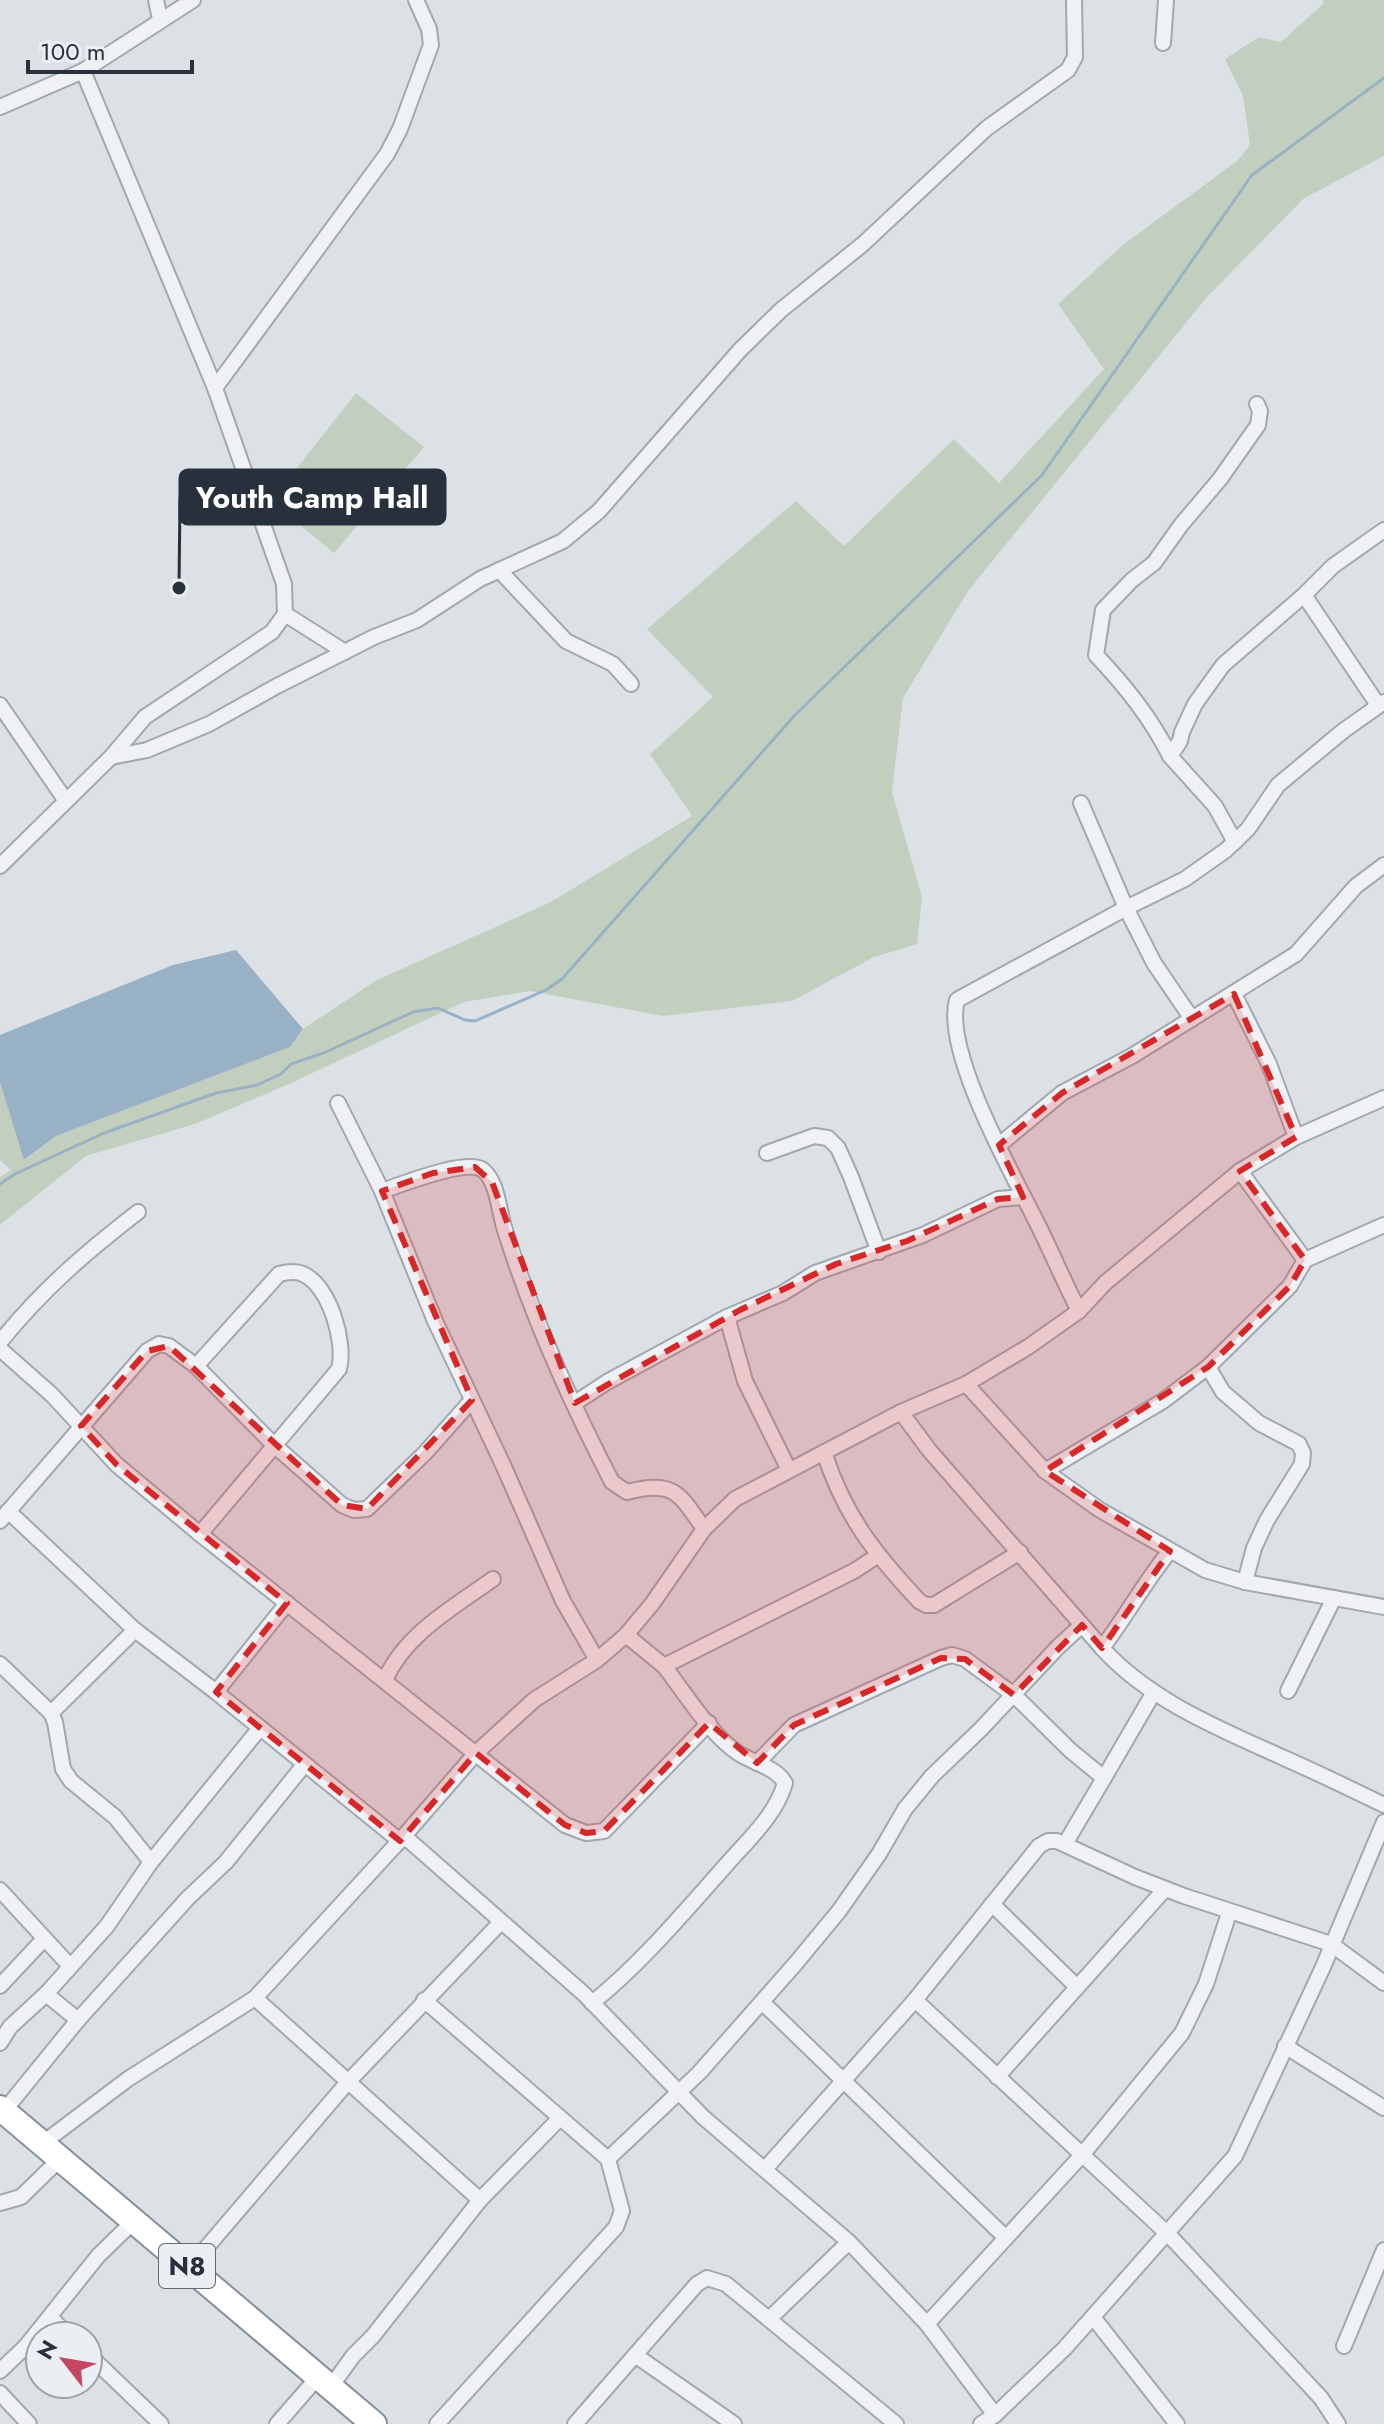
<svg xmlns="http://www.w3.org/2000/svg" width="1384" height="2424" font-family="Jost,sans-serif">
<rect width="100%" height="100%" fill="#dce1e6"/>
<!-- green -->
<g fill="#c3cfbe">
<polygon points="1323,0 1384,0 1384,156 1303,199 1207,297 968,591 903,698 892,792 922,897 917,944 874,957 792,1001 663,1016 530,991 464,1002 289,1084 195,1124 86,1156 0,1225 0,1177 11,1170 0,1160 0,1082 25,1160 56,1136 290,1047 303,1029 377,980 551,902 692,816 650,754 713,697 647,629 796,501 844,546 954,439 999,483 1104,369 1058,304 1124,244 1237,161 1250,145 1243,96 1225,59 1259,37 1281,42 1323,4"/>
<polygon points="356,393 424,447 334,553 271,501"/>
</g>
<!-- water -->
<polygon fill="#99b1c4" points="236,950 303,1029 290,1047 56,1136 24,1160 0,1082 0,1035 173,965"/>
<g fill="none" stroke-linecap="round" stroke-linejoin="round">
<!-- stream -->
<polyline stroke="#99b1c4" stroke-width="3" points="0,1184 15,1174 104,1133 216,1093 257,1085 281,1074 291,1064 326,1052 413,1012 438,1008 465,1020 475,1021 546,990 562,979 794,716 1042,475 1252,175 1384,78"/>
<!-- street casing -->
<g stroke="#a2a8af" stroke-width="18">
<g id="street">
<polyline points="156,0 160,19"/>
<polyline points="1163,43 1166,0"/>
<polyline points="0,107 83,71 193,0"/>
<polyline points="215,388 387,154 400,129 431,45 429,29 416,0"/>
<polyline points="499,570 566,641 613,664 631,684"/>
<polyline points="1304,595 1378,705"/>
<polyline points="285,614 345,652"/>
<polyline points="0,705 66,801"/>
<path d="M1170 756C1151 718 1126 687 1096 655L1103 610 1132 580 1154 563 1181 525 1220 479 1258 425 1260 411 1257 404"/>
<polyline points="111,757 147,750 209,724 277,686 374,637 417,620 480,579 563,541 599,511 740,350 781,310 863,244 987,128 1068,70 1075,57 1074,0"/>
<polyline points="1081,803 1126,908 1154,963 1192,1019"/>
<polyline points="1235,842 1215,806 1170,756 1180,741 1182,732 1195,704 1223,665 1304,595 1333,566 1384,530"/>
<polyline points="0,866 111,757 145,717 272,632 285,614 284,584 215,388 83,71"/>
<polyline points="1234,994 1269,1064 1296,1137"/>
<polyline points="338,1103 382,1191 435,1321 504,1467 563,1601 597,1660"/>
<polyline points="999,1145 1062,1093 1132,1056 1296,954 1356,886 1384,865"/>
<polyline points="767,1153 814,1136 828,1138 838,1148 851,1177 879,1252"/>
<polyline points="1240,1171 1305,1260"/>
<path d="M382 1191C400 1185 467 1158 483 1170 497 1181 499 1210 504 1227 531 1314 570 1401 612 1482L627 1492C674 1480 679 1493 704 1529"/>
<path d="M1079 1311C1063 1280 1050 1248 1034 1217 1010 1169 943 1050 957 1000L1126 908 1185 879 1226 850 1248 829 1278 785 1343 731 1384 702"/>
<polyline points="727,1317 745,1381 789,1470"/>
<path d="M0 1342C43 1289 85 1253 138 1212"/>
<polyline points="0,1349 52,1395 117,1465 200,1534 565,1825 586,1833 604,1831 709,1723"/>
<path d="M196 1366 279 1274C287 1272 296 1271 303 1274 330 1286 346 1343 339 1369L200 1534"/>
<polyline points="1208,1367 1223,1392 1259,1423 1299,1444 1303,1453 1302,1464 1267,1520 1254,1548 1245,1582"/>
<polyline points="966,1384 1045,1471 1100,1510 1205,1570 1245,1582 1384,1607"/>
<polyline points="575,1403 607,1382 727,1317 783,1293 815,1273 923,1235 998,1199 1023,1197"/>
<polyline points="901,1412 929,1450 1082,1625"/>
<path d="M824 1452C844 1515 875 1554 919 1601L926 1605H934L1020 1552"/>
<polyline points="1045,1471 1163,1401 1208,1367 1290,1286 1305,1260 1384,1225"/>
<polyline points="8,1511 135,1630 216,1692 400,1841"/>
<polyline points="0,1521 147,1351 159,1344 169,1346 196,1366 274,1445 342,1505 354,1510 367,1509 425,1453 472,1400"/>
<polyline points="626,1635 664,1666 854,1571 877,1556"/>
<path d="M1102 1648C1150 1701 1220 1729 1284 1758 1318 1773 1351 1789 1384 1805"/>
<polyline points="0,1664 51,1713 55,1722 63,1769 71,1781 115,1817 151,1862"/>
<path d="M385 1680C405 1634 454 1607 493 1579"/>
<polyline points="1288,1691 1334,1598"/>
<polyline points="216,1692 287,1603"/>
<polyline points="51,1713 135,1630"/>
<polyline points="757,1763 794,1725 941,1658 952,1655 965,1659 1014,1695 1071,1751 1104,1778 1065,1844"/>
<polyline points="1104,1778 1154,1692"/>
<polyline points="404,1836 584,1994 703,2117 849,2242 927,2324 995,2415"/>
<polyline points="0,1890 70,1966"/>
<polyline points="992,1904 1076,1986"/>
<polyline points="0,1986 44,1939"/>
<polyline points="46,1994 78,2020"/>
<polyline points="255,1998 480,2200 559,2119"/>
<path d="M424 2000 608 2159 699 2073 796 1963 839 1911 879 1854 905 1809 932 1776 981 1729 1058 1647 1082 1625 1102 1648C1126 1617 1145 1581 1170 1551"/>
<polyline points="915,2000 1168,2234 1321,2398 1338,2424"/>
<polyline points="762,2002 1006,2238"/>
<path d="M592 2003C640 1965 686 1910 727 1864 748 1840 776 1815 785 1783 776 1767 753 1763 738 1753 710 1734 685 1693 664 1666"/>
<polyline points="0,2043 10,2027 46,1994 107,1926 151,1862 260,1728"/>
<polyline points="1285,2046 1384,2108"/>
<polyline points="997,2077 1165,1889"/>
<polyline points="4,2111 78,2020 188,1898 226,1862 304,1765"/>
<polyline points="43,2143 128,2079 255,1998 404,1836 476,1753 534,1700 597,1660 626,1635 652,1604 704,1529 735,1499 901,1412 966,1384 1028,1347 1079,1311 1105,1283 1240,1171 1296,1137 1384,1098"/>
<polyline points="765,2169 915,2000 1039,1846 1048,1841 1057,1841 1135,1877 1184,1896 1331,1944 1384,1983"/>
<polyline points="0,2203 21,2197 61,2158"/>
<polyline points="189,2268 347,2083 501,1922"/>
<polyline points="50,2317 69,2336"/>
<polyline points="1093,2317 1177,2424"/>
<polyline points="769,2319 849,2242"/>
<polyline points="927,2324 1082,2155 1182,2033 1206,1984 1229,1913"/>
<polyline points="1344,2346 1384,2250"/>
<polyline points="88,2354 161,2424"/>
<polyline points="635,2355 734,2424"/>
<polyline points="0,2371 26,2346 98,2256 135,2220"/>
<polyline points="330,2388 353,2356 373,2336 480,2200"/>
<polyline points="0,2393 29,2424"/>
<polyline points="277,2424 318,2377"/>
<polyline points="437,2424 616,2227 622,2211 608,2159"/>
<polyline points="575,2424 697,2284 707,2278 726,2284 896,2424"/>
<polyline points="981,2424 995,2415 1065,2348 1235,2156 1323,1967 1384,1822"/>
</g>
</g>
<!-- highway casing -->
<g stroke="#858f9b" stroke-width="28">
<polyline id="highway" points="0,2108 374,2424"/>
</g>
<!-- street -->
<use href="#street" stroke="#eff1f4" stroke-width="14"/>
<!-- highway -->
<use href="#highway" stroke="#fff" stroke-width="24"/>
</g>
<!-- marked area -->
<path fill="#d62828" fill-opacity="0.2" stroke="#d62828" stroke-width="6" stroke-dasharray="16 10" stroke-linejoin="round" d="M1234 994 1296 1137 1240 1171 1305 1260 1290 1286 1208 1367 1045 1471 1170 1551 1102 1648 1082 1625 1014 1695 965 1659 941 1658 794 1725 757 1763 709 1723 604 1831 586 1833 565 1825 476 1753 400 1841 216 1692 287 1603 117 1465 81 1426 147 1351 169 1346 342 1505 367 1509 472 1400 382 1191 433 1173 475 1167 492 1182 575 1403 740 1310 836 1264 907 1241 998 1199 1023 1197 999 1145 1062 1093Z"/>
<g text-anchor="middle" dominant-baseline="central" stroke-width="8" stroke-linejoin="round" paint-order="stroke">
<!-- shield labels -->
<rect fill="#ebeff4" stroke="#626972" stroke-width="2" x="159" y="2244" width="56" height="44" rx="6"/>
<g font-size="26" font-weight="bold" fill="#27303b">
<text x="187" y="2266">N8</text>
</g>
</g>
<!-- callouts -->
<path fill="none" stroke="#27303b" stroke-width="3" d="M179 588L180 497"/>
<circle fill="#27303b" stroke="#ebeff4" stroke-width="3" cx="179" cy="588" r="8"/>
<rect fill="#27303b" stroke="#27303b" stroke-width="3" x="180" y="470" width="265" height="54" rx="8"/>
<g font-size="30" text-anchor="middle" font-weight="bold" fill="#fff">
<text x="312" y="508">Youth Camp Hall</text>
</g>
<!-- north arrow -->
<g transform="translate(64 2360) rotate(301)"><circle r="38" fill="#ebeff4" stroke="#9da3aa" stroke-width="2"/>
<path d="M0-6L14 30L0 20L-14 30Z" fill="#c64661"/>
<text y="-12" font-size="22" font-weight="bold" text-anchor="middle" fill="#27303b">N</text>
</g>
<!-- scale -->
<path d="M28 60v12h164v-12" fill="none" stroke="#27303b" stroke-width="4"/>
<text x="40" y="60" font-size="24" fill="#27303b" stroke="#ebeff4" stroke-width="6" paint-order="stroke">100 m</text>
</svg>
